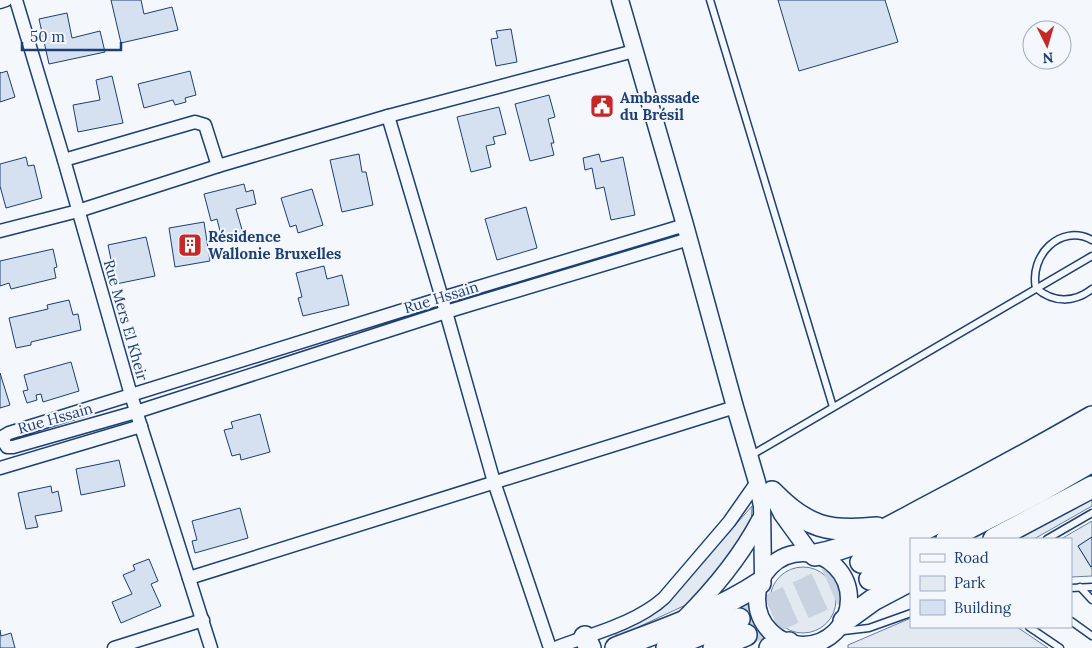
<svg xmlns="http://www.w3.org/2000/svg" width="1092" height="648" font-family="Lora,serif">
<rect width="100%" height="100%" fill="#f4f7fb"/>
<!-- green -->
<g fill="#e3e9f0" stroke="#687fa3">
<polygon points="1092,498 1092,506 1034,539 1018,539"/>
<polygon points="752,506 751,529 712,585 690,603 617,637 615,632 662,609"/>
<polygon points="1092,521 1092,537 1078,546 1092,569 1092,576 1071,577 1071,539 1061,539"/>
<circle cx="803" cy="600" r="33"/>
<polygon points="911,618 911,627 1017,627 1048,648 848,648 848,645"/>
</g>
<!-- building -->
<g fill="#d5e0f0" stroke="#1d3f73">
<polygon points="111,0 141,0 144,14 172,7 178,30 121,43"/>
<polygon points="778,0 885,0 898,42 799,71"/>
<polygon points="67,13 72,38 100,31 105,52 49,64 39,19"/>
<polygon points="511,29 517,62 496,66 491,39 498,38 496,31"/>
<polygon points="7,71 15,97 0,102 0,72 1,73"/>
<polygon points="190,71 196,95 185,98 186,102 175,105 173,100 144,108 138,84"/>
<polygon points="112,76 123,123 78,132 73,105 100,100 96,80"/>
<polygon points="549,95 555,117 548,119 554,143 551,143 554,155 530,161 515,104"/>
<polygon points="499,107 506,134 493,137 495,144 486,146 491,167 471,172 457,117"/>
<polygon points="359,154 362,172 366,172 373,205 342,212 330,160"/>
<polygon points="599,154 601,162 623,157 635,215 611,220 604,187 596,189 592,168 585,170 583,158"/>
<polygon points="26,157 28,166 34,165 42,198 6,208 0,186 0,164"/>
<polygon points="244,184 246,192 253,190 256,204 236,209 243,233 222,239 217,219 211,221 204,194"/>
<polygon points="312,189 323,225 298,233 296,225 290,227 281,198"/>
<polygon points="526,207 537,248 497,260 485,219"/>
<polygon points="204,222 210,261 175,267 169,228"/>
<polygon points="146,237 155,276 116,284 108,245"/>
<polygon points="53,249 57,267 54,268 56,278 11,289 9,283 0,286 0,261"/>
<polygon points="324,266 327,279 342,275 349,305 303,316 298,298 302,297 296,273"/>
<polygon points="69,300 73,315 78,314 81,330 31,342 31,345 16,348 9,318 48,309 47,305"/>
<polygon points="71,362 79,391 43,402 41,394 36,395 37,400 27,403 23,391 28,390 24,375"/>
<polygon points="0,373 10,405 0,408"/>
<polygon points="260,414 270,452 241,460 240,454 232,456 224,430 233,428 231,422"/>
<polygon points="119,460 125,486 81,495 76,469"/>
<polygon points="51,486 52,493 58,491 62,511 35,516 38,527 26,529 18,493"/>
<polygon points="240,508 248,538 195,553 192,541 197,540 192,521"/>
<polygon points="1092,537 1092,566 1091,567 1078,546"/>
<polygon points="149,559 158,581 151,584 161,606 121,623 112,602 132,594 123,575 135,570 133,565"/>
<polygon points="0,630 1,636 11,633 15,648 0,648"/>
</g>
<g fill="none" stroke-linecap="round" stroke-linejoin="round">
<!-- highway-tunnel -->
<g stroke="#c9d2e0" stroke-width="21" stroke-dasharray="21 11" stroke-linecap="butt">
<polyline points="739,619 861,562"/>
<polyline points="746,635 870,579"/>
</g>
<!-- lane casing -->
<g stroke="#1d3f73" stroke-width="9">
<g id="lane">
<polyline points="710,0 833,407"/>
<path d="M1092 240C1060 223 1029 256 1036 288 1053 303 1074 303 1092 289"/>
<polyline points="750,456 1092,256"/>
<polyline points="1047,539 1092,513"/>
<polyline points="1080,587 1092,600"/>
<polyline points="1071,588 1092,587"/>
<polyline points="1071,621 1092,636"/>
<polyline points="1029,627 1060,648"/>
<polyline points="835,632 869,628 911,613"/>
</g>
</g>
<!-- street casing -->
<g stroke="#1d3f73" stroke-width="15">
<g id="street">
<polyline points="16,0 64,160 131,395 211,648"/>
<polyline points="0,2 6,0"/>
<polyline points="388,116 442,298 494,482 550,648"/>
<polyline points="64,160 195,122 205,125 218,166"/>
<polyline points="685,225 442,298 9,433 4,436 4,442 7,447 13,447 136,412 446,312 689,239"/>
<polyline points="0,231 78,211 218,166 388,116 634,51"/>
<polyline points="0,468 141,426"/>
<polyline points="189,578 735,407"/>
<polyline points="114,648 203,620"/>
<path d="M555 648C591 634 635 624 664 598L729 522 757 482"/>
</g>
</g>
<!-- secondary casing -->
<g stroke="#1d3f73" stroke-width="19">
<g id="secondary">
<polyline points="620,0 685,225 735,407 757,482 762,506 763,577"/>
<polyline points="774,498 782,514 811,554"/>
<circle cx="803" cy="599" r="46"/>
<path d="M684 619C714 589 740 558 760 520"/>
</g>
</g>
<!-- highway casing -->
<g stroke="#1d3f73" stroke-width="24">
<g id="highway">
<path d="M772 492C807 528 829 533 877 528"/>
<polyline points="947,539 1037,493 1092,461"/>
<polyline points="994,539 1092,487"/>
<path d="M815 555C856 548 891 526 927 507 983 478 1038 448 1092 417"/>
<polyline points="861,562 1027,476 1092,439"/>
<polyline points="870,579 911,558"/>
<polyline points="844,621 873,600 911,580"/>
<polyline points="585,637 590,648"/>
<path d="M616 648C665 629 716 612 760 583"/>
<polyline points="667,648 739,619"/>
<polyline points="714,648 746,635"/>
<polyline points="770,648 789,643"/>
</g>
</g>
<!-- lane -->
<use href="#lane" stroke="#f4f7fb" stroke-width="6"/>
<!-- street -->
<use href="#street" stroke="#f4f7fb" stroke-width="12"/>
<!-- secondary -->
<use href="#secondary" stroke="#f4f7fb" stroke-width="16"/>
<!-- highway -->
<use href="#highway" stroke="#f4f7fb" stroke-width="21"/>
</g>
<!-- icons -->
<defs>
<g id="civic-square" transform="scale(1.25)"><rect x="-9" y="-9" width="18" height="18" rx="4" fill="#c62828" stroke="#f4f7fb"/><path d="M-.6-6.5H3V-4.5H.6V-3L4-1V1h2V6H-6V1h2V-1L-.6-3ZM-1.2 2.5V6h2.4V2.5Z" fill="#fff"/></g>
<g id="building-square" transform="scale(1.25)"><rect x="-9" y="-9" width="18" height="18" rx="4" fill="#c62828" stroke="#f4f7fb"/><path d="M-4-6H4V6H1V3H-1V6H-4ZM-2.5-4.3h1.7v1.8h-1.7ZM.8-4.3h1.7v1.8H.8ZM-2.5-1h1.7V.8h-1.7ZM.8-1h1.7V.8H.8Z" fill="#fff"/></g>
</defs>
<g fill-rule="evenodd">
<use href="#civic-square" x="602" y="106"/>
<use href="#building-square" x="190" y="245"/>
</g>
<g text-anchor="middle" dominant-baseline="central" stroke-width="4" stroke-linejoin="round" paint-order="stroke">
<!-- poi labels -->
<g font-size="15" font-weight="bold" fill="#1d3f73" stroke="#f4f7fb" text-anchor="start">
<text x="620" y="97">Ambassade<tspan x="620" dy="17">du Brésil</tspan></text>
<text x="208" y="236">Résidence<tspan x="208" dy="17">Wallonie Bruxelles</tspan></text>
</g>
<!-- street labels -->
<g font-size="15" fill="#1d3f73" stroke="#f4f7fb">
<text transform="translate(441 297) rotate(-17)">Rue Hssain</text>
<text transform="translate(126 320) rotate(74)">Rue Mers El Kheir</text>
<text transform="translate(55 418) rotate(-16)">Rue Hssain</text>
</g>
</g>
<!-- legend -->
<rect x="910" y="538" width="162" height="90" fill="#f4f7fb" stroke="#9eadc5"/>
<rect x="920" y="554" width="25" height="8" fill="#f4f7fb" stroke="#9eadc5"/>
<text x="954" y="563" font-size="15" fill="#1d3f73">Road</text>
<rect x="920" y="576" width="25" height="15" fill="#e3e9f0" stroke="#9eadc5"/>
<text x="954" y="588" font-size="15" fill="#1d3f73">Park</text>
<rect x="920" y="600" width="25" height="15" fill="#d5e0f0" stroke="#9eadc5"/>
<text x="954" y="613" font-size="15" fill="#1d3f73">Building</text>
<!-- north arrow -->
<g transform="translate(1047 45) rotate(175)"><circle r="24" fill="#f4f7fb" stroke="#9eadc5"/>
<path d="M0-4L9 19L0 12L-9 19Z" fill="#c62828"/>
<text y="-8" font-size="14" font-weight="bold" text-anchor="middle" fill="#1d3f73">N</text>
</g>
<!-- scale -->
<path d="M22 42v8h99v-8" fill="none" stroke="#1d3f73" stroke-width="2.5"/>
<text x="30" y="42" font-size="15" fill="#1d3f73" stroke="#f4f7fb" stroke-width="4" paint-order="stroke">50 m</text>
</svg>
